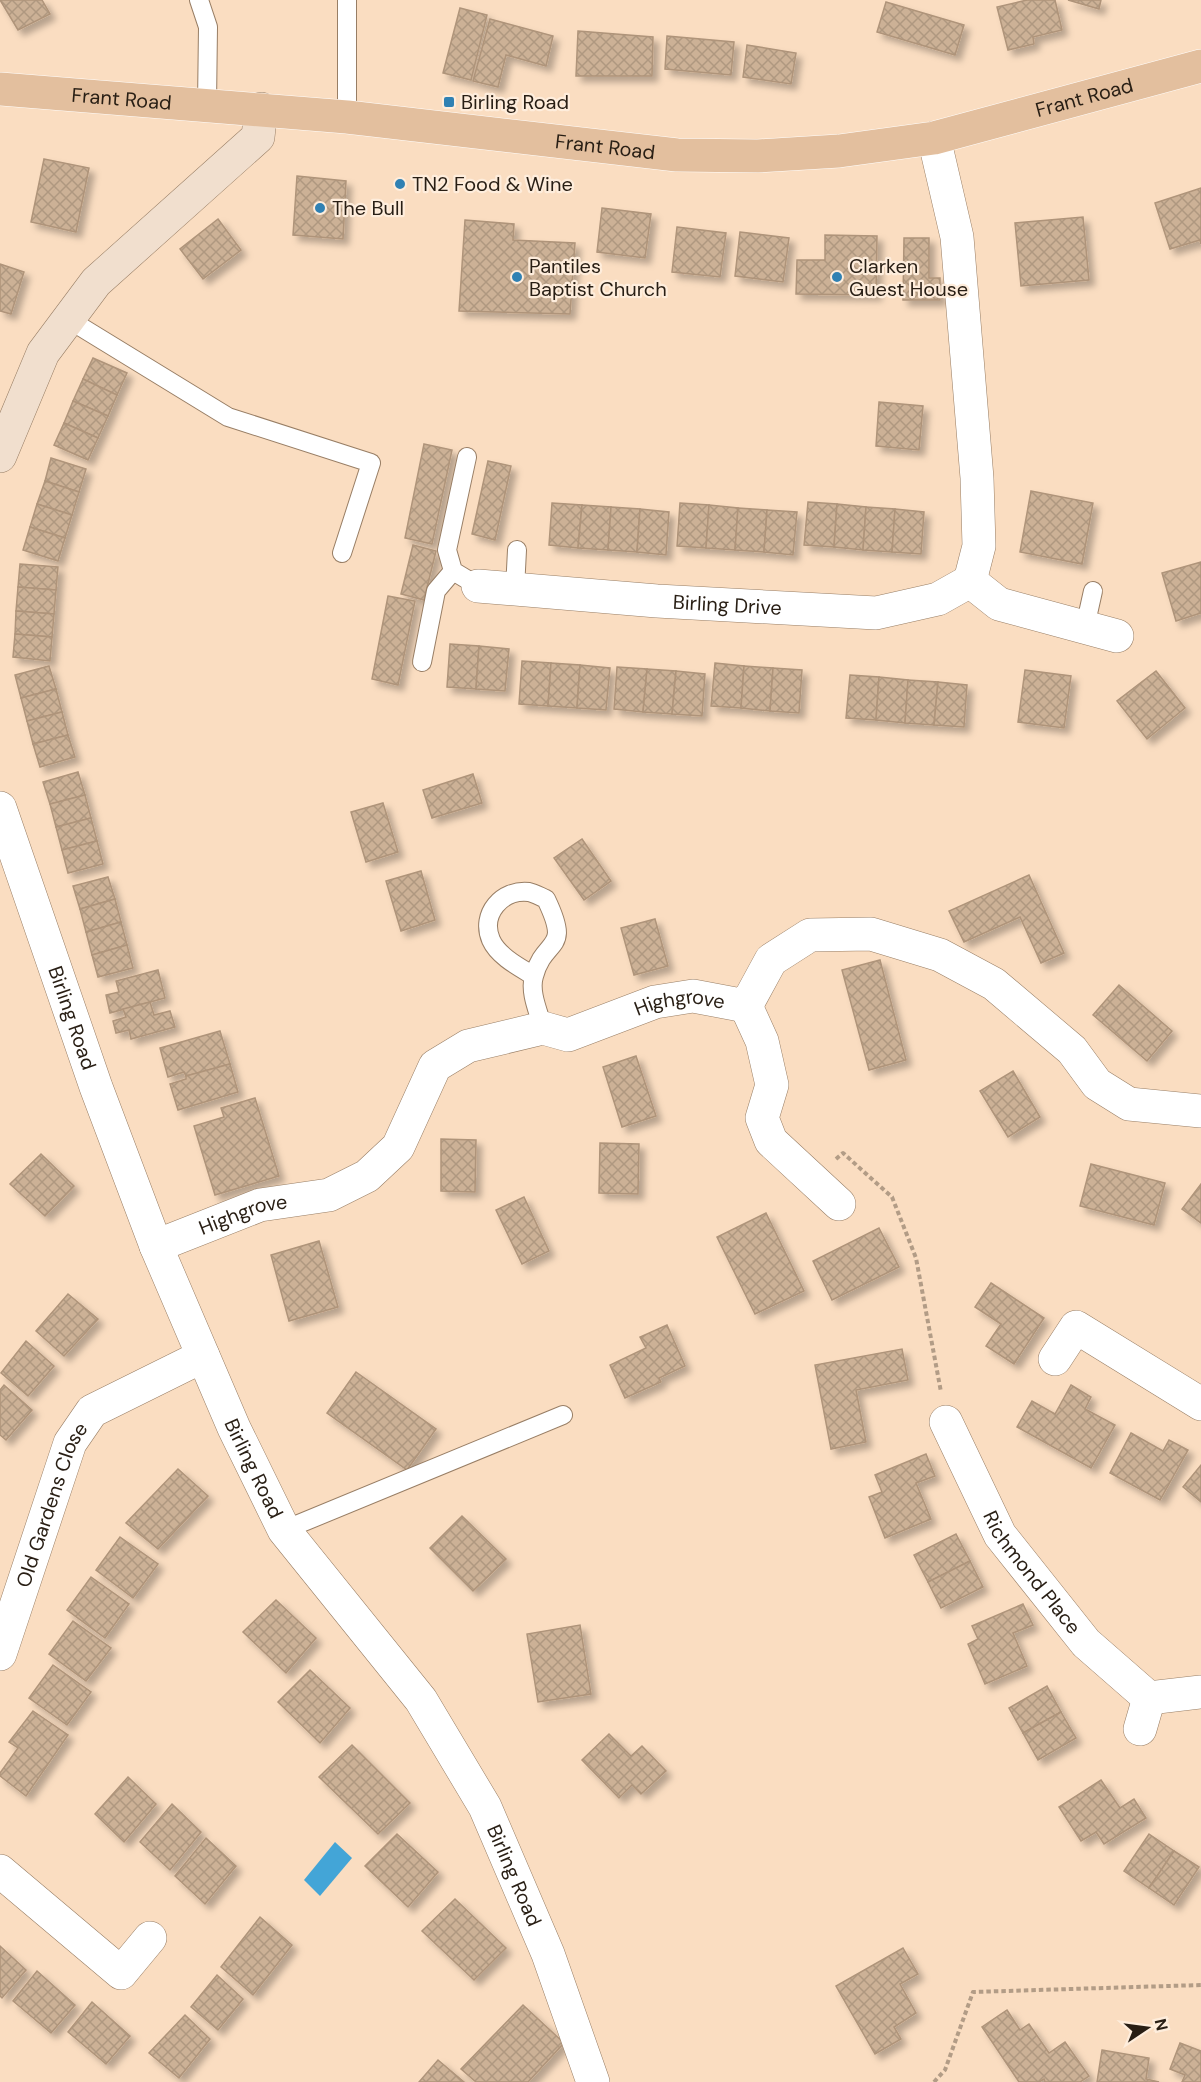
<svg xmlns="http://www.w3.org/2000/svg" width="1201" height="2082" font-family="'DM Sans',sans-serif">
<defs>
<pattern id="building-cross-hatch" width="8" height="8" patternUnits="userSpaceOnUse" patternTransform="scale(1.5)"><rect width="8" height="8" fill="#ccb196"/><path d="M0 0l8 8M0 8l8-8" fill="none" stroke="#af9880"/></pattern>
<filter id="shadow"><feDropShadow dx="5.5" dy="5.5" stdDeviation="3" flood-color="#0004"/></filter>
</defs>
<rect width="100%" height="100%" fill="#faddc1"/>
<!-- water -->
<polygon fill="#43a5d7" points="335,1842 352,1858 320,1896 304,1880"/>
<!-- building -->
<g fill="url(#building-cross-hatch)" stroke="#af947a" stroke-width="1.5" filter="url(#shadow)">
<polygon points="0,0 42,0 50,14 18,30"/>
<polygon points="1027,0 1055,0 1062,30 1033,37 1034,44 1008,50 997,7"/>
<polygon points="1068,0 1101,0 1099,9"/>
<polygon points="886,2 964,25 955,55 877,32"/>
<polygon points="460,8 487,15 471,80 443,73"/>
<polygon points="490,19 553,36 546,66 506,55 498,87 473,81"/>
<polygon points="578,31 653,37 652,76 576,76"/>
<polygon points="667,36 734,42 731,75 665,69"/>
<polygon points="747,45 796,53 791,84 743,77"/>
<polygon points="44,159 89,168 76,232 31,222"/>
<polygon points="297,176 346,181 343,239 293,235"/>
<polygon points="1201,188 1201,244 1200,240 1170,249 1155,203"/>
<polygon points="602,208 651,214 645,258 597,252"/>
<polygon points="1083,217 1089,280 1021,286 1015,223"/>
<polygon points="218,219 241,250 203,279 180,249"/>
<polygon points="465,220 514,224 513,240 575,243 570,314 459,311"/>
<polygon points="677,227 726,233 720,277 672,272"/>
<polygon points="740,232 789,238 783,282 735,276"/>
<polygon points="825,235 877,236 876,295 796,294 797,260 825,260"/>
<polygon points="904,238 929,238 929,278 940,278 940,300 903,300"/>
<polygon points="0,264 24,272 11,314 0,311"/>
<polygon points="93,358 127,373 117,395 83,379"/>
<polygon points="83,379 117,395 108,416 73,401"/>
<polygon points="73,401 108,416 98,438 64,423"/>
<polygon points="879,402 923,406 919,450 876,446"/>
<polygon points="64,423 98,438 88,460 54,445"/>
<polygon points="424,444 452,450 432,544 405,538"/>
<polygon points="51,458 86,469 79,492 45,481"/>
<polygon points="488,461 511,466 495,540 472,534"/>
<polygon points="45,481 79,492 72,515 37,504"/>
<polygon points="1031,491 1093,503 1082,564 1020,552"/>
<polygon points="808,502 837,504 834,547 804,545"/>
<polygon points="552,503 582,505 578,548 549,545"/>
<polygon points="680,503 709,505 706,548 677,546"/>
<polygon points="37,504 72,515 65,538 30,527"/>
<polygon points="837,504 866,507 863,550 834,547"/>
<polygon points="582,505 611,507 608,550 578,548"/>
<polygon points="709,505 738,508 735,550 706,548"/>
<polygon points="611,507 640,509 637,552 608,550"/>
<polygon points="866,507 895,509 892,552 863,550"/>
<polygon points="738,508 767,510 764,552 735,550"/>
<polygon points="640,509 669,512 666,555 637,552"/>
<polygon points="895,509 924,512 921,554 892,552"/>
<polygon points="767,510 797,512 793,555 764,552"/>
<polygon points="30,527 65,538 58,561 23,550"/>
<polygon points="413,545 436,551 424,600 401,594"/>
<polygon points="1201,562 1201,613 1176,621 1162,573"/>
<polygon points="20,564 58,567 56,590 18,587"/>
<polygon points="18,587 56,590 54,614 16,611"/>
<polygon points="388,596 415,601 398,685 372,679"/>
<polygon points="16,611 54,614 52,637 15,634"/>
<polygon points="15,634 52,637 50,661 13,657"/>
<polygon points="450,644 479,646 476,689 447,687"/>
<polygon points="479,646 509,649 505,691 476,689"/>
<polygon points="522,661 551,663 548,706 519,704"/>
<polygon points="551,663 580,665 577,708 548,706"/>
<polygon points="715,663 744,666 741,708 711,706"/>
<polygon points="580,665 610,668 606,710 577,708"/>
<polygon points="49,666 56,689 21,698 15,675"/>
<polygon points="744,666 773,668 770,711 741,708"/>
<polygon points="617,667 647,669 643,712 614,709"/>
<polygon points="773,668 802,670 799,713 770,711"/>
<polygon points="647,669 676,671 672,714 643,712"/>
<polygon points="1025,670 1071,676 1064,728 1018,722"/>
<polygon points="676,671 705,674 702,716 672,714"/>
<polygon points="1156,671 1185,708 1147,739 1117,701"/>
<polygon points="850,675 879,677 876,720 846,718"/>
<polygon points="879,677 908,680 905,723 876,720"/>
<polygon points="908,680 938,682 934,725 905,723"/>
<polygon points="938,682 967,685 964,727 934,725"/>
<polygon points="56,689 62,712 27,721 21,698"/>
<polygon points="62,712 68,735 33,744 27,721"/>
<polygon points="68,735 75,757 40,767 33,744"/>
<polygon points="78,772 85,795 50,804 43,782"/>
<polygon points="473,774 482,803 432,818 423,790"/>
<polygon points="85,795 91,818 56,827 50,804"/>
<polygon points="383,803 398,852 366,862 351,812"/>
<polygon points="91,818 97,841 62,850 56,827"/>
<polygon points="582,839 611,881 584,900 554,858"/>
<polygon points="97,841 103,864 68,873 62,850"/>
<polygon points="421,871 435,920 401,931 386,881"/>
<polygon points="1029,875 1064,953 1041,963 1020,917 964,942 949,911"/>
<polygon points="108,877 115,899 80,909 73,886"/>
<polygon points="115,899 121,922 86,932 80,909"/>
<polygon points="655,919 668,966 634,975 621,928"/>
<polygon points="121,922 127,945 92,955 86,932"/>
<polygon points="127,945 133,968 98,977 92,955"/>
<polygon points="880,960 906,1060 869,1070 842,970"/>
<polygon points="158,970 165,998 110,1013 106,995 119,992 116,981"/>
<polygon points="1119,985 1172,1031 1147,1061 1093,1015"/>
<polygon points="150,1002 154,1015 170,1011 175,1027 131,1039 129,1030 116,1033 113,1021 126,1017 123,1009"/>
<polygon points="220,1031 230,1064 186,1076 184,1072 168,1077 160,1048"/>
<polygon points="636,1056 656,1116 622,1127 603,1067"/>
<polygon points="230,1064 238,1092 178,1110 170,1084 186,1079 186,1076"/>
<polygon points="1013,1071 1040,1117 1008,1137 980,1091"/>
<polygon points="255,1098 279,1176 215,1195 194,1126 224,1117 221,1108"/>
<polygon points="441,1139 476,1140 475,1192 441,1191"/>
<polygon points="600,1143 639,1144 638,1194 599,1193"/>
<polygon points="41,1154 74,1186 45,1216 10,1184"/>
<polygon points="1091,1164 1165,1183 1154,1225 1080,1206"/>
<polygon points="1201,1184 1201,1223 1182,1209"/>
<polygon points="524,1197 549,1251 522,1264 496,1210"/>
<polygon points="766,1213 804,1291 755,1314 717,1237"/>
<polygon points="879,1228 899,1267 832,1300 813,1261"/>
<polygon points="319,1241 338,1307 289,1321 271,1255"/>
<polygon points="991,1283 1044,1318 1014,1364 986,1346 1001,1324 975,1307"/>
<polygon points="68,1294 98,1319 64,1356 36,1331"/>
<polygon points="667,1325 685,1366 659,1378 661,1382 625,1398 610,1365 646,1348 640,1337"/>
<polygon points="26,1341 54,1366 28,1396 1,1373"/>
<polygon points="902,1349 908,1380 856,1390 866,1442 831,1449 815,1365"/>
<polygon points="356,1372 436,1429 407,1470 327,1413"/>
<polygon points="4,1385 32,1410 6,1440 0,1435 0,1390"/>
<polygon points="1071,1385 1091,1397 1085,1409 1115,1425 1091,1468 1017,1427 1032,1401 1055,1414"/>
<polygon points="1131,1433 1163,1451 1169,1440 1188,1450 1160,1500 1110,1473"/>
<polygon points="926,1454 935,1476 916,1483 931,1519 885,1538 869,1497 882,1492 875,1475"/>
<polygon points="1201,1465 1201,1502 1183,1487"/>
<polygon points="178,1469 208,1496 158,1549 126,1523"/>
<polygon points="462,1516 506,1559 473,1591 430,1548"/>
<polygon points="956,1534 970,1561 928,1582 914,1555"/>
<polygon points="120,1537 158,1564 133,1598 96,1570"/>
<polygon points="970,1561 983,1587 941,1608 928,1582"/>
<polygon points="91,1577 129,1604 105,1638 67,1610"/>
<polygon points="276,1600 316,1638 286,1673 243,1632"/>
<polygon points="1023,1604 1033,1625 1013,1633 1027,1666 985,1684 968,1644 978,1639 972,1626"/>
<polygon points="73,1621 111,1648 86,1681 49,1654"/>
<polygon points="580,1625 591,1694 538,1702 527,1634"/>
<polygon points="53,1665 91,1692 67,1725 29,1698"/>
<polygon points="310,1670 350,1708 320,1743 278,1702"/>
<polygon points="1047,1686 1061,1712 1023,1733 1009,1708"/>
<polygon points="33,1711 68,1735 26,1796 0,1776 0,1773 18,1748 9,1742"/>
<polygon points="1061,1712 1076,1738 1038,1760 1023,1733"/>
<polygon points="609,1734 631,1756 642,1746 666,1771 641,1794 632,1785 619,1798 582,1760"/>
<polygon points="352,1745 410,1803 378,1834 319,1777"/>
<polygon points="128,1777 156,1804 124,1842 95,1814"/>
<polygon points="1101,1780 1120,1808 1134,1799 1146,1818 1104,1844 1096,1832 1081,1841 1059,1807"/>
<polygon points="172,1804 201,1832 170,1870 140,1842"/>
<polygon points="397,1834 438,1872 408,1907 365,1866"/>
<polygon points="1149,1834 1174,1851 1149,1888 1124,1871"/>
<polygon points="206,1838 236,1866 205,1904 175,1876"/>
<polygon points="1174,1851 1199,1867 1174,1905 1149,1888"/>
<polygon points="455,1899 506,1948 474,1980 422,1931"/>
<polygon points="260,1917 292,1945 253,1995 221,1967"/>
<polygon points="0,1946 26,1970 2,1998 0,1996"/>
<polygon points="903,1948 918,1974 900,1984 916,2013 894,2027 901,2039 875,2054 836,1986"/>
<polygon points="37,1971 75,2005 51,2033 13,2001"/>
<polygon points="217,1975 243,1999 218,2030 191,2007"/>
<polygon points="92,2002 130,2036 106,2064 68,2032"/>
<polygon points="523,2005 564,2043 528,2082 476,2082 461,2069"/>
<polygon points="1007,2010 1020,2030 1029,2024 1049,2053 1065,2042 1089,2076 1080,2082 1045,2082 1044,2079 1039,2082 1019,2082 982,2027"/>
<polygon points="185,2015 210,2039 179,2078 149,2053"/>
<polygon points="1180,2043 1201,2051 1201,2082 1182,2082 1185,2075 1170,2069"/>
<polygon points="1102,2050 1149,2058 1146,2079 1159,2082 1097,2082"/>
<polygon points="438,2060 464,2082 419,2082"/>
</g>
<g fill="none" stroke-linecap="round" stroke-linejoin="round">
<!-- lane casing -->
<g stroke="#987e65" stroke-width="20">
<g id="lane">
<polyline points="199,0 208,27 207,104"/>
<polyline points="347,117 347,0"/>
<polyline points="68,319 228,417 371,463 342,553"/>
<polyline points="467,457 447,550 453,571 478,586"/>
<polyline points="515,589 517,550"/>
<polyline points="1085,627 1093,591"/>
<polyline points="422,662 436,591 453,571"/>
<path d="M534 976C519 967 498 956 491 940 480 914 502 889 529 892 534 893 541 897 546 899 572 953 545 936 534 976 529 992 539 1013 543 1028"/>
<polyline points="284,1530 563,1415"/>
</g>
</g>
<!-- street casing -->
<g stroke="#987e65" stroke-width="34">
<g id="street">
<polyline points="970,581 999,604 1117,636"/>
<path id="s1" d="M478 586 657 601 876 613 938 599 970 581 979 546 977 478 957 237 934 138"/>
<path id="s2" d="M0 808 96 1087 156 1246 234 1428 284 1530 421 1700 485 1807 548 1954 593 2082"/>
<polyline points="746,1006 762,1041 772,1085 762,1118 771,1141 839,1204"/>
<path id="s3" d="M156 1246 260 1205 329 1195 367 1176 398 1147 435 1066 468 1046 543 1028 568 1035 655 1002 693 996 746 1006 771 960 810 935 871 934 940 955 994 984 1072 1050 1097 1084 1129 1104 1201 1111"/>
<polyline points="1055,1359 1076,1327 1201,1404"/>
<path id="s4" d="M946 1422 1000 1535 1086 1643 1149 1698 1201 1692"/>
<path id="s5" d="M0 1654 70 1443 92 1411 203 1356"/>
<polyline points="1140,1729 1149,1698"/>
<polyline points="0,1871 121,1973 150,1938"/>
</g>
</g>
<!-- secondary casing -->
<g stroke="#987e65" stroke-width="34">
<polyline id="secondary" points="0,456 43,353 96,282 258,137 261,109"/>
</g>
<!-- primary casing -->
<g stroke="#fff" stroke-width="34">
<g id="primary">
<path id="s6" d="M0 89 347 117 677 155 758 156 839 151 934 138 1201 66"/>
</g>
</g>
<!-- path -->
<g stroke="#b29c86" stroke-width="4" stroke-dasharray="4.5 3" stroke-linecap="butt">
<polyline points="836,1159 843,1153 892,1197 916,1258 941,1392"/>
<polyline points="934,2082 945,2070 973,1992 1201,1985"/>
</g>
<!-- lane -->
<use href="#lane" stroke="#fff" stroke-width="18"/>
<!-- street -->
<use href="#street" stroke="#fff" stroke-width="33"/>
<!-- secondary -->
<use href="#secondary" stroke="#f1dfce" stroke-width="33"/>
<!-- primary -->
<use href="#primary" stroke="#e3bf9e" stroke-width="33"/>
</g>
<!-- markers -->
<g fill="#3081b3" stroke="#feeddc" stroke-width="2">
<rect x="443" y="96" width="12" height="12" rx="3"/>
<circle cx="400" cy="184" r="6"/>
<circle cx="320" cy="208" r="6"/>
<circle cx="517" cy="277" r="6"/>
<circle cx="837" cy="277" r="6"/>
</g>
<g text-anchor="middle" dominant-baseline="central" stroke-width="4.5" stroke-linejoin="round" paint-order="stroke">
<!-- street labels -->
<g font-size="20" fill="#281e14" stroke="#feeddc">
<text stroke="none"><textPath href="#s6" startOffset="122">Frant Road</textPath></text>
<text stroke="none"><textPath href="#s6" startOffset="1094">Frant Road</textPath></text>
<text stroke="none"><textPath href="#s6" startOffset="608">Frant Road</textPath></text>
<text stroke="none"><textPath href="#s1" startOffset="250">Birling Drive</textPath></text>
<text stroke="none"><textPath href="#s3" startOffset="615">Highgrove</textPath></text>
<text stroke="none"><textPath href="#s2" startOffset="222">Birling Road</textPath></text>
<text stroke="none"><textPath href="#s3" startOffset="93">Highgrove</textPath></text>
<text stroke="none"><textPath href="#s2" startOffset="708">Birling Road</textPath></text>
<text stroke="none"><textPath href="#s5" startOffset="158">Old Gardens Close</textPath></text>
<text stroke="none"><textPath href="#s4" startOffset="174">Richmond Place</textPath></text>
<text stroke="none"><textPath href="#s2" startOffset="1194">Birling Road</textPath></text>
</g>
<!-- poi labels -->
<g font-size="20" fill="#281e14" stroke="#feeddc" text-anchor="start">
<text x="461" y="102">Birling Road</text>
<text x="412" y="184">TN2 Food &amp; Wine</text>
<text x="332" y="208">The Bull</text>
<text x="529" y="266">Pantiles<tspan x="529" dy="23">Baptist Church</tspan></text>
<text x="849" y="266">Clarken<tspan x="849" dy="23">Guest House</tspan></text>
</g>
</g>
<!-- north arrow -->
<g transform="translate(1147 2028) rotate(77)" stroke="#feeddc" stroke-width="4.5" paint-order="stroke">
<path d="M0-4.5L10 22L0 15L-10 22Z" fill="#281e14"/>
<text y="-9" font-size="16" font-weight="bold" text-anchor="middle" fill="#281e14">N</text>
</g>
</svg>
